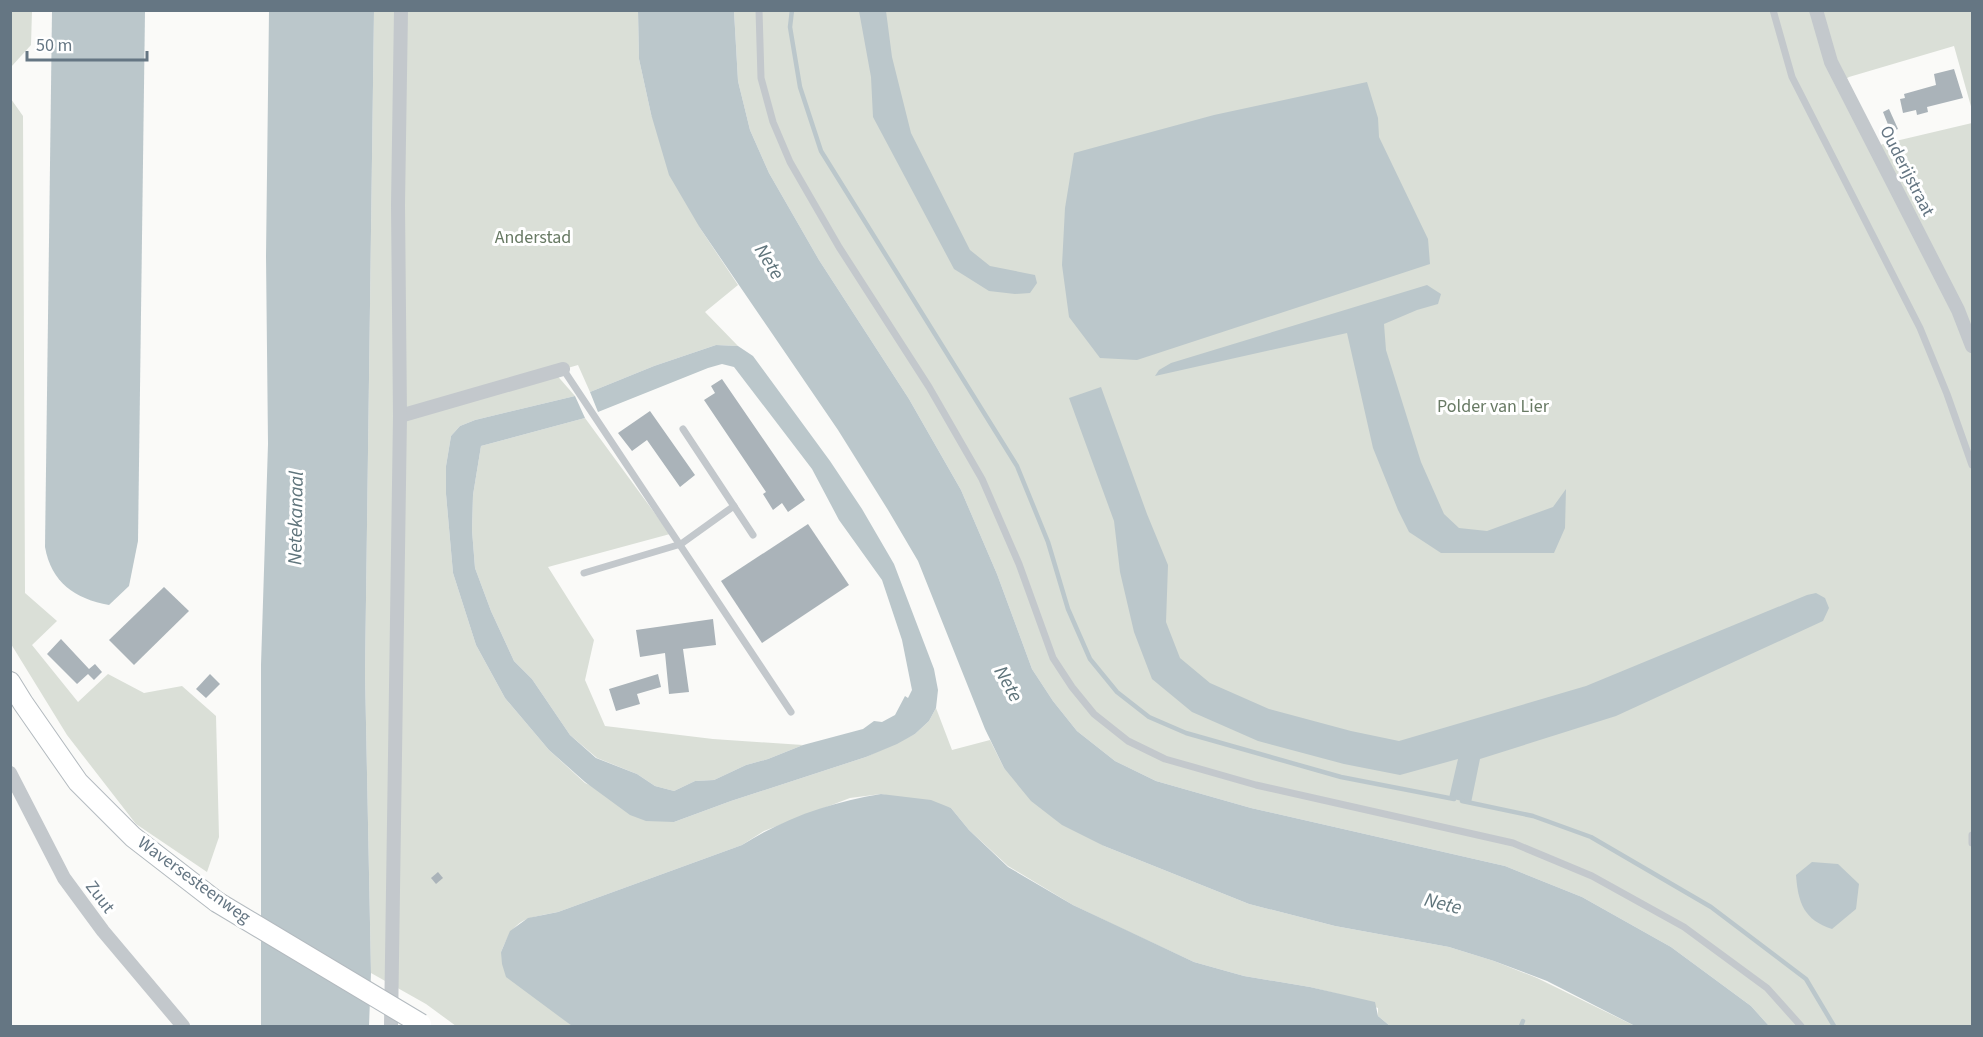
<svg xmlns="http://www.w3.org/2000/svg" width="1983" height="1037" font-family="'Source Sans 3',sans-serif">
<rect width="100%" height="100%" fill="#fafaf8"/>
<!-- green -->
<g fill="#dadfd7">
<path d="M638 10 639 59 651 114 700 228 738 285 705 312 738 346 716 345 654 366 590 392 578 365 554 372 575 396 475 420 460 426 451 436 446 466V494L453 573 476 645 505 698 549 750 585 783 674 822 731 801 866 757 915 734 929 721 936 708 952 750 990 740 1004 768 1104 846 1249 904 1335 926 1449 947 1494 961 1537 978 1635 1026H1390L1378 1016V1008L1338 994 1310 987 1244 976 1194 962 1123 929 1073 905 1008 866 969 830 951 808 881 794 850 798 764 831 742 845 558 912C523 919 515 918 501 952L554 1011 572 1026H456L426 1004 371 973 365 673 374 11Z"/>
<polygon points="10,11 32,11 31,45 11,67"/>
<polygon points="734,11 1972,11 1972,110 1954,46 1849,77 1836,85 1872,149 1883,144 1972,123 1972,1026 1769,1026 1751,1006 1671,947 1582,897 1505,866 1251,808 1156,781 1115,761 1077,731 1053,701 1032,669 997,574 961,490 909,399 819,260 769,173 750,130 738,81"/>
<polygon points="11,99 23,116 25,593 57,621 32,645 78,702 108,674 144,693 182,686 216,716 219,837 207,872 136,824 67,735 11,644"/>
<polygon points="585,418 670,534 548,567 594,640 585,680 605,726 713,739 803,745 768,759 746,765 714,780 695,781 674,791 655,786 637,774 597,758 570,735 532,679 514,661 491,611 475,568 472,530 473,495 481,446"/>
</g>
<!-- water -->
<g fill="#bbc7cb">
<path d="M52 11H145L138 541 129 586 109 605C75 599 51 582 45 547Z"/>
<polygon points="269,11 374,11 365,673 371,973 369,1026 261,1026 261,665 268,444 266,256"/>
<polygon points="638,11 734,11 738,81 750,130 769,173 819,260 909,399 961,490 997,574 1032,669 1053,701 1077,731 1115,761 1156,781 1251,808 1505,866 1582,897 1671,947 1751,1006 1769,1026 1635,1026 1547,981 1494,961 1449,947 1335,926 1249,904 1104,846 1062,825 1031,801 1004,768 985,729 918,561 888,510 838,430 700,228 669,175 651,114 639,59"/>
<polygon points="859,11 886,11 892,57 911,133 970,250 990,266 1035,275 1037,283 1030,293 1015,294 989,291 954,269 873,117 871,77"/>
<polygon points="1367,82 1378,118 1379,137 1428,239 1430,264 1137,360 1100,358 1069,317 1062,265 1065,208 1074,153 1214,115"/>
<polygon points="1427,285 1441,294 1438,304 1417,310 1384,324 1386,350 1421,462 1444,514 1459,528 1487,531 1553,507 1566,489 1565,528 1554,553 1441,553 1409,532 1398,510 1373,448 1347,333 1155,376 1159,370 1171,363"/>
<polygon points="716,345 738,346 753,356 830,461 862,509 894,564 934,669 938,690 936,708 929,721 915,734 897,744 866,757 731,801 674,822 646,821 630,815 585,782 549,750 505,698 476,645 453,573 446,494 446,466 451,436 460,426 475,420 575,396 585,418 481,446 473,495 472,530 475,568 491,611 514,661 532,679 570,735 596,758 637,774 655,786 674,791 695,781 714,780 746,765 768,759 803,745 863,729 874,721 882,722 895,715 905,696 908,698 912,690 902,640 882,580 839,520 812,469 734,367 722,364 708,368 598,412 590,392 654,366"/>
<polygon points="1101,387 1147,514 1168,565 1166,622 1180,658 1210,683 1269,709 1351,731 1399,741 1586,686 1807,595 1816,593 1825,598 1829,608 1823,621 1616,716 1480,759 1471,803 1449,798 1458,759 1400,775 1344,764 1258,741 1192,712 1152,679 1134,632 1120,572 1114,521 1069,398"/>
<path d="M881 794 931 800 951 808 969 830 1008 867 1073 905 1194 962 1244 976 1310 987 1375 1002 1378 1016 1390 1026H572L506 977 502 964 501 952 510 931 528 918 558 912 742 845C785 818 831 802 881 794Z"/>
<path d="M1812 862 1838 864 1859 884 1856 909 1832 929C1804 920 1798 903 1796 875Z"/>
</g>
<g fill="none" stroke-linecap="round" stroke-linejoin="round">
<!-- stream -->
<g stroke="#bbc7cb" stroke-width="4.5">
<polyline points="792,10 790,27 800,87 821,151 1017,466 1048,542 1068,609 1090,659 1117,692 1149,717 1186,733 1341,777 1454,799"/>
<polyline points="1462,801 1533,816 1591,837 1711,907 1806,979 1834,1026"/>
<polyline points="1521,1026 1523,1021"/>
</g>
</g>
<!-- building -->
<g fill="#aab3b9">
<polygon points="1954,69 1963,98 1927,107 1928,112 1917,115 1916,110 1903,113 1900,99 1905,98 1904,94 1936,85 1934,74"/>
<polygon points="1889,109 1898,129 1891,132 1883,112"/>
<polygon points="722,379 805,500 788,512 782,503 773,510 763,494 766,492 704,400 715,393 711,386"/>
<polygon points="650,411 695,475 680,487 647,440 632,451 618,433"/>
<polygon points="808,524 849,585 762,643 721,581"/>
<polygon points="164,587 189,611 134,665 109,640"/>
<polygon points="713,619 716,645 683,649 689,692 669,694 665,653 640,657 636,630"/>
<polygon points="61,639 89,669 95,664 102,672 94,680 88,674 77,684 47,654"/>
<polygon points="210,674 220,684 206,698 196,689"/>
<polygon points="658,674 661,687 637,694 640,704 616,711 609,689"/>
<polygon points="438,872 443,878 436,884 431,878"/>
</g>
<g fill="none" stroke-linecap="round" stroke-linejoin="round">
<!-- secondary casing -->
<g stroke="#b3babf" stroke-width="22">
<polyline id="secondary" points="10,682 23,703 78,782 133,837 217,902"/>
</g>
<!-- lane -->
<g stroke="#c3c8cc" stroke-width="7">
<polyline points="759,10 761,78 773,122 790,162 839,247 929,387 982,479 1019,564 1053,658 1072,687 1094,714 1128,741 1165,759 1256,785 1513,843 1592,876 1684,927 1767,988 1801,1026"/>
<polyline points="1773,10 1792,77 1920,328 1947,394 1972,465"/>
<polyline points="563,369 791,712"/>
<polyline points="683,429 753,535"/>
<polyline points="584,573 681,544 734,506"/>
<polyline points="1972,835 1972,843"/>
</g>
<!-- street -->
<g stroke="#c3c8cc" stroke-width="14">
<polyline points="1816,10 1831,62 1958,310 1972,346"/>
<polyline points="400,416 563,369"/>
<polyline points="10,773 64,878 103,931 183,1026"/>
<polyline points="391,1026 400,416 398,205 401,10"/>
</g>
<!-- secondary -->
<use href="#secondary" stroke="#fff" stroke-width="20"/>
<!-- secondary-bridge casing -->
<g stroke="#b3babf" stroke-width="22" stroke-linecap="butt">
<polyline id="secondary-bridge" points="217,902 421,1024"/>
</g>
<!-- secondary-bridge -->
<use href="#secondary-bridge" stroke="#fff" stroke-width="20"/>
</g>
<g text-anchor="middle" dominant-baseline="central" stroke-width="6" stroke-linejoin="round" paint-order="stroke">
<!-- street labels -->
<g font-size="18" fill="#657683" stroke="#fff">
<text transform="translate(1907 171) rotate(63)">Ouderijstraat</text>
<text transform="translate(194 880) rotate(36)">Waversesteenweg</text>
<text transform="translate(100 897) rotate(53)">Zuut</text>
</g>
<!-- park labels -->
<g font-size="18" fill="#687a64" stroke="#fff">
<text x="533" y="237">Anderstad</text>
<text x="1493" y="406">Polder van Lier</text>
</g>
<!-- water labels -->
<g font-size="20" font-style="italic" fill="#60757c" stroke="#fff">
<text transform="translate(769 262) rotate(58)">Nete</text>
<text transform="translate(296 518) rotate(-89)">Netekanaal</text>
<text transform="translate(1008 684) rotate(61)">Nete</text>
<text transform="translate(1443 904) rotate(14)">Nete</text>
</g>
</g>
<!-- border -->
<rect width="1983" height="1037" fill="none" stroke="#657683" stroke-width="24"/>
<!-- scale -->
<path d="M27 51v9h120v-9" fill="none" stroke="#657683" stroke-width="3"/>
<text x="36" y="51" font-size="18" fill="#657683" stroke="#ffffff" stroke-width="4.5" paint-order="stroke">50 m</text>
</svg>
